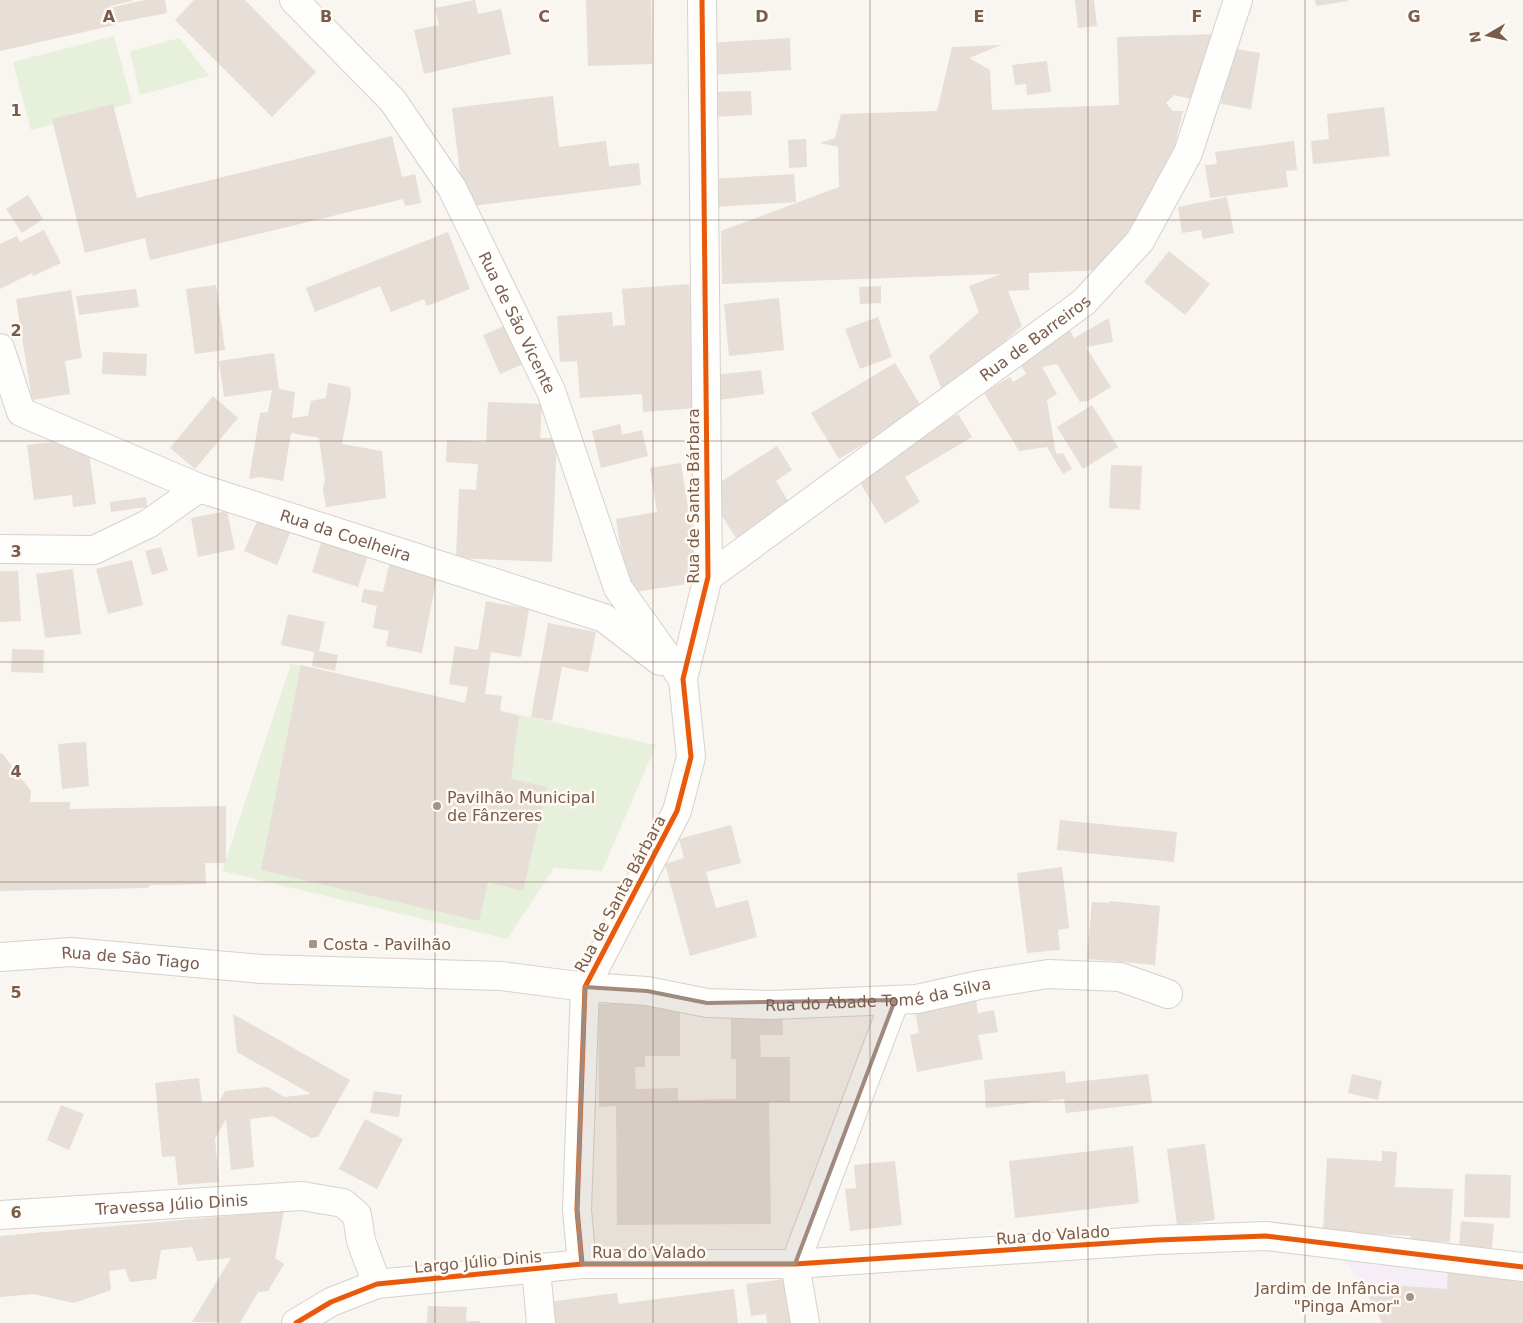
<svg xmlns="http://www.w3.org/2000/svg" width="1523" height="1323" font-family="'DejaVu Sans',sans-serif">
<rect width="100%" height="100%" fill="#f9f5f0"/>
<!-- education -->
<polygon fill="#f6eef6" points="1343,1256 1456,1270 1450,1323 1383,1323"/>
<!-- green -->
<g fill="#e7f0db">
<polygon points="114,36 132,103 31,130 13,62"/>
<polygon points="180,38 209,76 140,95 130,51"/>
<polygon points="291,664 656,745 602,871 554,868 507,939 222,871"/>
</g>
<!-- building -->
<g fill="#e6ded7">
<polygon points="0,0 132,0 132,1 110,6 115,25 0,51"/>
<polygon points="145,0 165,0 167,13 116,23 113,7"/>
<polygon points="194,0 245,0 316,72 272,117 175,20"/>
<polygon points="475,0 478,14 501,9 511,54 424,74 414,30 439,25 435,8"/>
<polygon points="586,0 651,0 652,64 588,66"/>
<polygon points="1075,0 1094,0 1097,26 1078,28"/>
<polygon points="1315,0 1348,0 1348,1 1316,6"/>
<polygon points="1219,34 1203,102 1174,95 1166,103 1173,111 1183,111 1172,157 1105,270 1029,273 1029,290 1008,291 1022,326 944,395 929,356 979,312 969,286 1001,274 722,284 721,231 839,187 838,147 820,143 835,138 841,114 937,111 952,47 1001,45 969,58 990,70 992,110 1119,105 1117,37"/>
<polygon points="790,38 791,70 710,75 708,43"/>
<polygon points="1230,48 1260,53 1251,109 1221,104"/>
<polygon points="1047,61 1051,92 1027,95 1026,84 1015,85 1012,65"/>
<polygon points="751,91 752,115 711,117 710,92"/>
<polygon points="553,96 559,147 606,141 609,166 639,163 641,185 464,207 452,108"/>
<polygon points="113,104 137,198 392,136 402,177 415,174 421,203 405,206 403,199 150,260 145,238 85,253 52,119"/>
<polygon points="1384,107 1390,156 1313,164 1311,141 1329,139 1327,114"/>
<polygon points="806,139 807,167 789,168 788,140"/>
<polygon points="1294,141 1297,170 1286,171 1288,187 1210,198 1205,165 1217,164 1215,152"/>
<polygon points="794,174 796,202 714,207 712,179"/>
<polygon points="28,195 43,219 22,233 6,209"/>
<polygon points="1227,197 1234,233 1203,239 1201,230 1182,233 1178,207"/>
<polygon points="44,230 61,263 33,276 32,273 0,289 0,244 17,236 20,242"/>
<polygon points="448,232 470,289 427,306 424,299 391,312 380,286 315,312 306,288"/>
<polygon points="1169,251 1210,284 1185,315 1144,282"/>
<polygon points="689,284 698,408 643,412 642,394 580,398 577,361 560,362 557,316 612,312 613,326 625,325 622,289"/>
<polygon points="216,285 225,350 195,354 186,289"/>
<polygon points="881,286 881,303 860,304 859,287"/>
<polygon points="136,289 139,307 79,315 76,296"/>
<polygon points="71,290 82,358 65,361 70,394 32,400 16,299"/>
<polygon points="779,298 784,350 729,356 724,304"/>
<polygon points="878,317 892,357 860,369 845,329"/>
<polygon points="1109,318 1113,342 1086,347 1111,387 1088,401 1080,402 1057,364 1042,367 1057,394 1047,400 1056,454 1063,453 1072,469 1063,474 1047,447 1019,451 984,393 1010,377 1013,382 1026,374 1016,357 1068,326 1074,338"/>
<polygon points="511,323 528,362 500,374 483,335"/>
<polygon points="103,352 147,354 146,376 102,374"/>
<polygon points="274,353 279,389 295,392 292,418 308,416 311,401 326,398 328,383 350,387 351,395 342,444 382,451 386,498 326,507 323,489 325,480 319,438 291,433 283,481 260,477 249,479 260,413 268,412 272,390 224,397 219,361"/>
<polygon points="895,363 922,408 839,459 811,413"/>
<polygon points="761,370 764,394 718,400 715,375"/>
<polygon points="213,396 238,418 195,469 170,448"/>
<polygon points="488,402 542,404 540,438 557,438 552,562 456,558 459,489 476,490 478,464 446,462 447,440 486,442"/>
<polygon points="1092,405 1118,447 1083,469 1057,427"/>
<polygon points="958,414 972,437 905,477 920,502 885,524 856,476"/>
<polygon points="620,424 622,435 642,430 648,456 601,468 592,431"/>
<polygon points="87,438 96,504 73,507 72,495 34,500 27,445"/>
<polygon points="777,446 792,470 776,481 792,507 738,541 706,491"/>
<polygon points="681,463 700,582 628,593 616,519 657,512 650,468"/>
<polygon points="1111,465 1142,466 1140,510 1109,508"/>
<polygon points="146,497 147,507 111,512 110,502"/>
<polygon points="227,511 235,549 198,557 191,518"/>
<polygon points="261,512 293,526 277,565 244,551"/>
<polygon points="324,533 370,549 358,587 312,572"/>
<polygon points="161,547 168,570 152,575 145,551"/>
<polygon points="132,560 143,605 108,614 96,569"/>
<polygon points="390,561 438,571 422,653 386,646 389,631 373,628 377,606 361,602 364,589 383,592"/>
<polygon points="73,569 81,634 45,638 36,574"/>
<polygon points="0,571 18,571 21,621 0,622"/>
<polygon points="486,601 529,609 521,657 491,652 485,694 502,696 500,711 519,716 511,779 547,787 523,891 488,882 479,921 261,870 301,665 465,703 468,687 449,684 455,646 478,650"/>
<polygon points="288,614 325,622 319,651 338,655 335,671 312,666 314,652 281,645"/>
<polygon points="548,623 596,632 588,672 562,667 552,721 531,717"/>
<polygon points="12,649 44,650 43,673 11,672"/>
<polygon points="86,742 89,786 62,789 58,744"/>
<polygon points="2,753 31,791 30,802 70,802 70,809 226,806 226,863 205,863 206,884 151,885 147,888 0,891 0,754"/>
<polygon points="1060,820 1177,832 1174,862 1057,850"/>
<polygon points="731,825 741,863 706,872 716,908 748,900 757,937 690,956 665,864 684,858 679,839"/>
<polygon points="1062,867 1069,928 1058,930 1060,950 1027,953 1017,873"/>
<polygon points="1110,901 1160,906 1155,965 1087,959 1092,902 1109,903"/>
<polygon points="976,1000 978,1013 994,1010 998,1032 978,1035 983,1059 917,1072 910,1035 919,1033 915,1011"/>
<polygon points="598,1004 680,1004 680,1056 645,1056 645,1067 635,1067 636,1089 678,1088 678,1100 736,1099 736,1059 731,1059 731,1012 782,1011 783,1035 760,1035 761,1057 790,1057 790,1102 769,1102 771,1224 617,1225 616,1106 599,1107"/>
<polygon points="233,1014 350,1080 318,1137 311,1138 273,1116 250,1119 254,1167 231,1170 226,1119 215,1139 219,1182 178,1185 175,1156 162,1157 155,1083 199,1078 202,1103 219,1102 225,1091 268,1087 284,1097 311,1094 237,1052"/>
<polygon points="1065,1071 1066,1083 1148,1074 1152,1103 1066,1113 1064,1099 986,1108 984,1080"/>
<polygon points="1352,1074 1382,1081 1378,1100 1348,1093"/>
<polygon points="374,1091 402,1095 399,1117 370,1113"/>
<polygon points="61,1105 84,1114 69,1150 47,1140"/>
<polygon points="365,1119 403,1139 377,1189 339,1169"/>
<polygon points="1205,1144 1215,1220 1177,1225 1167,1149"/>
<polygon points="1133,1146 1139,1203 1015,1218 1009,1161"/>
<polygon points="1382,1151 1397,1152 1395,1187 1453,1189 1450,1242 1410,1240 1411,1236 1323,1231 1327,1158 1382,1161"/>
<polygon points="895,1161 902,1225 850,1231 845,1189 856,1188 854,1165"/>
<polygon points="1465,1174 1511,1175 1510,1218 1464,1217"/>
<polygon points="284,1211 275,1258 284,1264 268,1291 258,1292 240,1323 192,1322 231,1258 197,1261 192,1247 161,1250 156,1279 130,1282 125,1269 109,1271 111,1290 74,1303 34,1294 0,1297 0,1236"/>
<polygon points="1461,1221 1494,1224 1492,1248 1459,1245"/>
<polygon points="1448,1269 1523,1274 1523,1323 1382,1323 1362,1283 1447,1289"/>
<polygon points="792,1278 798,1323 767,1323 766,1314 751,1316 746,1284"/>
<polygon points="734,1289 738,1323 551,1323 548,1302 617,1293 619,1304"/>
<polygon points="428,1306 467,1307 466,1321 480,1321 480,1323 427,1323"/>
</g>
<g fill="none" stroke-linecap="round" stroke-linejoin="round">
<!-- minor casing -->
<g stroke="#d7d1cb" stroke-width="30">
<g id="minor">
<path id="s1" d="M294 0 393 101 452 188 551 391 618 588 683 679"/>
<path id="s2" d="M0 348 21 412 199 488 604 618 660 661"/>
<polyline points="0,549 94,550 148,524 199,488"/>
<path id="s3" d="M708 577 1084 302 1140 241 1188 153 1238 0"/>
<path id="s4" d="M0 957 71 952 261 969 501 976 585 987 647 991 707 1003 773 1005 917 999 979 985 1048 974 1120 977 1168 994"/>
<path id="s5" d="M0 1215 302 1196 343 1203 357 1215 361 1241 377 1284"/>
<polyline points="582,1264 577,1210 585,987 677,811 691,757 683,679 708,577 702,0"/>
<polyline points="536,1269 541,1323"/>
<polyline points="296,1323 331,1302 377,1284 582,1264 795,1264 1157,1240 1266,1236 1523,1267"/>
<polyline points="805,1323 795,1264 895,1000"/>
</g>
</g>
<!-- minor -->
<use href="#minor" stroke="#fefefd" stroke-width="28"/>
<!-- cycleway casing -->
<g stroke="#fffaf3" stroke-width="8">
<g id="cycleway">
<polyline points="582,1264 577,1210 585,987 677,811 691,757 683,679 708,577 702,0"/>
<polyline points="296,1323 331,1302 377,1284 582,1264 795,1264 1157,1240 1266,1236 1523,1267"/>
</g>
</g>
<!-- cycleway -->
<use href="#cycleway" stroke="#e8590c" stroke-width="5"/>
</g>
<!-- marked area -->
<path fill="#9f8a7d" fill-opacity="0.2" stroke="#9f8a7d" stroke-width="4" stroke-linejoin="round" d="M585 987 647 991 707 1003 895 1000 795 1264H582L577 1210Z"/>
<!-- grid -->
<path fill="none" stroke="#7a5c4d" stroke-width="1" stroke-opacity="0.55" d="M218 0V1323M435 0V1323M653 0V1323M870 0V1323M1088 0V1323M1305 0V1323M0 220H1523M0 441H1523M0 662H1523M0 882H1523M0 1102H1523"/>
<!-- markers -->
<g fill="#a69286" stroke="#fffaf3" stroke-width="2">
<circle cx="437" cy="806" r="5"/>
<rect x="308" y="939" width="10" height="10" rx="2.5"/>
<circle cx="1410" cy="1297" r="5"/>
</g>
<g text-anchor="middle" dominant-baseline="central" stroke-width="5" stroke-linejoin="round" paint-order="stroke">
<!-- street labels -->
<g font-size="16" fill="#7a5c4d" stroke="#fffaf3">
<text stroke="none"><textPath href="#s1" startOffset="396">Rua de São Vicente</textPath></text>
<text stroke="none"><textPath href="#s3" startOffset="405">Rua de Barreiros</textPath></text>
<text transform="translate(693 496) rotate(-90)">Rua de Santa Bárbara</text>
<text stroke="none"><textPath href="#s2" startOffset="415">Rua da Coelheira</textPath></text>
<text transform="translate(620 894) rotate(-62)">Rua de Santa Bárbara</text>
<text stroke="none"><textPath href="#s4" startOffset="131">Rua de São Tiago</textPath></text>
<text stroke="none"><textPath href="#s4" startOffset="882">Rua do Abade Tomé da Silva</textPath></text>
<text stroke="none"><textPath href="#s5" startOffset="172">Travessa Júlio Dinis</textPath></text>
<text transform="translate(1053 1235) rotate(-4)">Rua do Valado</text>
<text x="649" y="1252">Rua do Valado</text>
<text transform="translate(478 1262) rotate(-5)">Largo Júlio Dinis</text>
</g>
<!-- poi labels -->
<g font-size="16" fill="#7a5c4d" stroke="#fffaf3" text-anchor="start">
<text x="447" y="797">Pavilhão Municipal<tspan x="447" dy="18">de Fânzeres</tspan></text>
<text x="323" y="944">Costa - Pavilhão</text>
<text x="1400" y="1288" text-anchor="end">Jardim de Infância<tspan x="1400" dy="18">"Pinga Amor"</tspan></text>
</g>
</g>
<g font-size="16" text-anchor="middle" font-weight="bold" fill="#7a5c4d" stroke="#fffaf3" stroke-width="5" stroke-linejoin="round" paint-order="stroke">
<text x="109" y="22">A</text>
<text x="326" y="22">B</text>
<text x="544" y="22">C</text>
<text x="762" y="22">D</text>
<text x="979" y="22">E</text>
<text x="1197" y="22">F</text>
<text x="1414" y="22">G</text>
<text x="16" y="116">1</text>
<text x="16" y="336">2</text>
<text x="16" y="557">3</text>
<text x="16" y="777">4</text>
<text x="16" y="998">5</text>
<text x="16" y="1218">6</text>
</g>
<!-- north arrow -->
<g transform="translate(1488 35) rotate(261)" stroke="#fffaf3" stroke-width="4" paint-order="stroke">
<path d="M0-4L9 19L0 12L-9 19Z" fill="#7a5c4d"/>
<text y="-8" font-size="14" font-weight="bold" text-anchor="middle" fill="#7a5c4d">N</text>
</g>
</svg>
